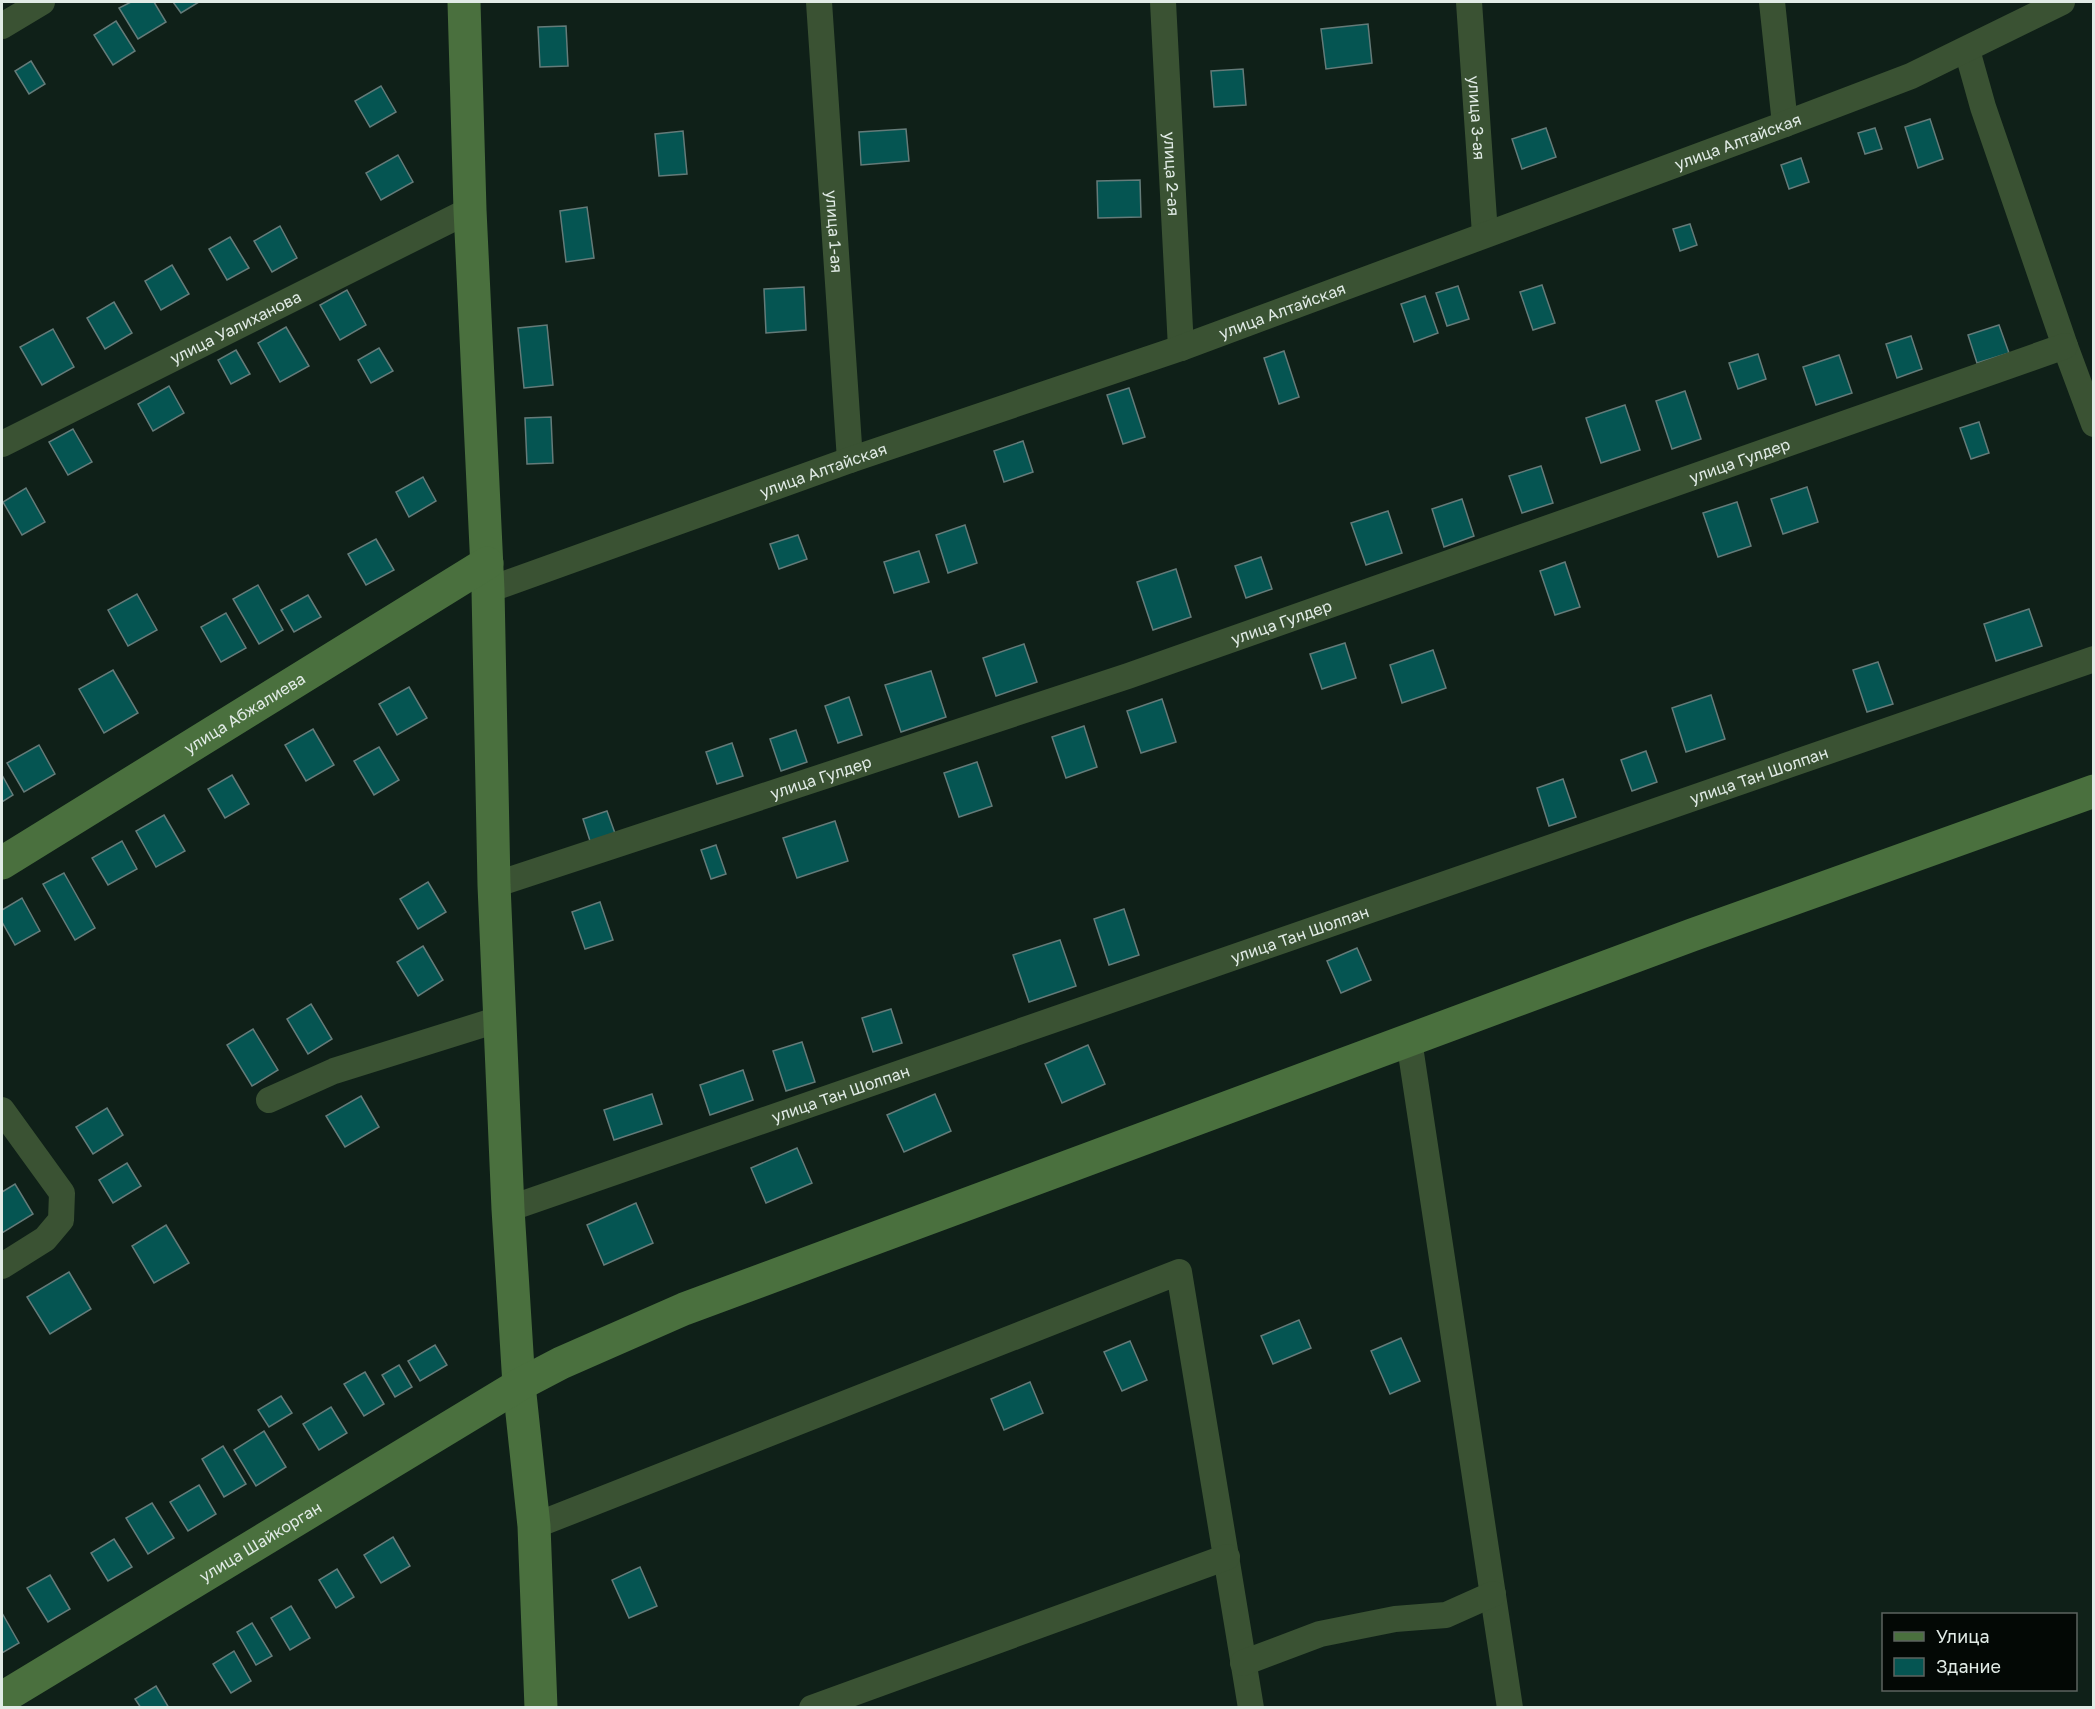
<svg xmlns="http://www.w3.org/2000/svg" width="2095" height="1709" font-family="'Golos Text',sans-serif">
<rect width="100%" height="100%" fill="#0f2018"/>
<!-- building -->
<g fill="#055552" stroke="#647b79" stroke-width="1.5">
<polygon points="131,2 154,2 166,22 138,39 119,8"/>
<polygon points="173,2 199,2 181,13"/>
<polygon points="116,21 135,51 113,65 94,35"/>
<polygon points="1368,24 1372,63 1326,69 1321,29"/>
<polygon points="566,26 568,66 540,67 538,27"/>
<polygon points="31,61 45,84 29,94 15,71"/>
<polygon points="1243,69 1246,105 1214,107 1211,71"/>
<polygon points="381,86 396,112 370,127 355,101"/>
<polygon points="1930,119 1943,159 1918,168 1905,127"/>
<polygon points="1546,128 1556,157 1522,169 1512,139"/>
<polygon points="1875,128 1882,149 1865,154 1858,133"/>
<polygon points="906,129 909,161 861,165 859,132"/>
<polygon points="683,131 687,174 659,176 655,134"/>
<polygon points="398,155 413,182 381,200 366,173"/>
<polygon points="1801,158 1809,182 1789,189 1781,165"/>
<polygon points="1140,180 1141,217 1098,218 1097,181"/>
<polygon points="587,207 594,258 566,262 560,211"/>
<polygon points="1690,224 1697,245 1680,251 1673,229"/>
<polygon points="280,226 297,258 272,272 254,241"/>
<polygon points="230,237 249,268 227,280 209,249"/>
<polygon points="172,265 189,294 161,310 145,281"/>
<polygon points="1542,285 1555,323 1533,330 1520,292"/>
<polygon points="1458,286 1469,319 1447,326 1436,293"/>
<polygon points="804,287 806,330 766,333 764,289"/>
<polygon points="347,290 366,325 340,340 320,305"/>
<polygon points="1425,296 1438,333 1414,342 1401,304"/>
<polygon points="114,302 132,333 105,349 87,318"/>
<polygon points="547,325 553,385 524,388 518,328"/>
<polygon points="1999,325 2009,353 1977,363 1968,335"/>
<polygon points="286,327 309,366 280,382 258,343"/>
<polygon points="53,329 74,367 42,385 20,347"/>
<polygon points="1911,336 1922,369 1897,378 1886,344"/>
<polygon points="379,348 393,371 371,383 358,360"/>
<polygon points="236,350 250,374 231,384 218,360"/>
<polygon points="1284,351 1299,397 1279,404 1264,358"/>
<polygon points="1758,354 1766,379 1738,389 1729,363"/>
<polygon points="1839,355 1852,393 1816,405 1803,367"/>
<polygon points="169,386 184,413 153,431 138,404"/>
<polygon points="1129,388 1145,437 1123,444 1107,395"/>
<polygon points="1685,391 1701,439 1672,449 1656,401"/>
<polygon points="1625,405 1640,450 1601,463 1586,418"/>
<polygon points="551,417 553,463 527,464 525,418"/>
<polygon points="1979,422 1989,453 1971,459 1960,428"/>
<polygon points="73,429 92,462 68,475 49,442"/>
<polygon points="1023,441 1033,472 1004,482 994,451"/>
<polygon points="1541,466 1553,503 1522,513 1509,476"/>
<polygon points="423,477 436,501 409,517 396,492"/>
<polygon points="1807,487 1818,522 1783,534 1771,499"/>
<polygon points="26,488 45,522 22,535 3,502"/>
<polygon points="1462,499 1474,536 1444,547 1432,509"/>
<polygon points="1737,502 1751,546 1718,557 1703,513"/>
<polygon points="1388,511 1402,553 1366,565 1351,523"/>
<polygon points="965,525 977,563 948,573 936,535"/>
<polygon points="798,535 807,559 779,569 770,544"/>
<polygon points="376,539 394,570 366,585 348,554"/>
<polygon points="919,551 929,582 894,593 884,562"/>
<polygon points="1261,557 1272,589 1246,598 1235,566"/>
<polygon points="1565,562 1580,607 1555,615 1540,571"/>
<polygon points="1176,569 1191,617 1153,630 1137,582"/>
<polygon points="258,585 283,630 259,644 233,599"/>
<polygon points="137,594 157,630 128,646 108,610"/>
<polygon points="308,595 321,617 294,632 281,610"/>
<polygon points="2029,609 2042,646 1996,661 1984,624"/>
<polygon points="226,613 246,648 221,662 201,627"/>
<polygon points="1345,643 1356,678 1322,689 1310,654"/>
<polygon points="1024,644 1037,682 996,696 983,658"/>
<polygon points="1433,650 1446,688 1402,703 1390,665"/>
<polygon points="1878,662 1893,704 1867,712 1853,670"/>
<polygon points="113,670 138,713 104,733 79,689"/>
<polygon points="931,671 946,717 901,732 885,685"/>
<polygon points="409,687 427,718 397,735 379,704"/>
<polygon points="1711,695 1725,739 1686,752 1672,708"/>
<polygon points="849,697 862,735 838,743 825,706"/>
<polygon points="1162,699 1176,742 1141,753 1127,711"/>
<polygon points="1084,726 1097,767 1066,778 1052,737"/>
<polygon points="313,729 334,765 306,781 285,745"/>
<polygon points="796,730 807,762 781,771 770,739"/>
<polygon points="732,743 743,776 717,784 706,752"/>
<polygon points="39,745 55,774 24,792 7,763"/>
<polygon points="379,747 399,780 374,795 354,761"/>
<polygon points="1646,751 1657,782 1632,791 1621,760"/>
<polygon points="977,762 992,806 959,817 944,773"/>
<polygon points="2,775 13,795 2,802"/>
<polygon points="232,775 249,804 225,818 208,789"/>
<polygon points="1563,779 1576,817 1549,826 1537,788"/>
<polygon points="607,811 616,836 591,844 583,819"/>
<polygon points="164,815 185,851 156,867 136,831"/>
<polygon points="835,821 848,861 797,878 783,838"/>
<polygon points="122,841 137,869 108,885 92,858"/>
<polygon points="716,845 726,874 711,879 701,850"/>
<polygon points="64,873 95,928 75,940 43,884"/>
<polygon points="428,882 446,912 418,929 400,899"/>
<polygon points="22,898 40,931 15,945 2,922 2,910"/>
<polygon points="600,902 613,940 585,949 572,912"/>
<polygon points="1124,909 1139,955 1109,965 1094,919"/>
<polygon points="1060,940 1076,986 1029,1002 1013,955"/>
<polygon points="423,946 443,980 418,996 397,962"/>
<polygon points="1357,948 1371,980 1341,993 1327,961"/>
<polygon points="311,1004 332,1039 308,1054 287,1019"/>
<polygon points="891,1009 902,1043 873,1052 862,1018"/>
<polygon points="253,1029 278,1070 252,1086 227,1045"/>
<polygon points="802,1042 815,1082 786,1091 773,1051"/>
<polygon points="1088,1045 1105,1084 1062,1103 1045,1064"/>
<polygon points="743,1070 753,1100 710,1115 700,1085"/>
<polygon points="652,1094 662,1124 614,1140 604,1110"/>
<polygon points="935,1094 951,1131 904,1152 887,1115"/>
<polygon points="361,1096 379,1127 345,1147 326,1116"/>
<polygon points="107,1108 123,1135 93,1154 76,1127"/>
<polygon points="797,1148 812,1183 766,1203 751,1168"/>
<polygon points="127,1163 141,1186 113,1203 99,1180"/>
<polygon points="15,1184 33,1214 2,1233 2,1192"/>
<polygon points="636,1203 653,1243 604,1265 587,1225"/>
<polygon points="166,1225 189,1263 154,1283 132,1246"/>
<polygon points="69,1272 91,1309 50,1334 27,1297"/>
<polygon points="1299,1320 1311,1348 1273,1364 1261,1336"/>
<polygon points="1401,1338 1420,1381 1390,1394 1371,1351"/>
<polygon points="1130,1341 1147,1380 1122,1391 1104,1352"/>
<polygon points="435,1345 447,1365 420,1381 408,1361"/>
<polygon points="399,1365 412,1387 395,1397 382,1375"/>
<polygon points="365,1372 384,1404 364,1416 344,1384"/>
<polygon points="1030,1382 1043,1413 1004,1430 991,1399"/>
<polygon points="281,1396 292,1413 269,1427 258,1410"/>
<polygon points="331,1407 347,1433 319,1450 303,1424"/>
<polygon points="264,1431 286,1467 256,1486 234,1450"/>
<polygon points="223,1446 246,1484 224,1497 202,1459"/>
<polygon points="199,1485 216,1514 188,1531 170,1502"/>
<polygon points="152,1503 174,1538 148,1554 126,1518"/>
<polygon points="393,1537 410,1566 381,1583 364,1555"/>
<polygon points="114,1539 132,1567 108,1581 91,1553"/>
<polygon points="640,1567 657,1606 629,1618 612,1580"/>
<polygon points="337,1569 354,1597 336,1608 319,1580"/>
<polygon points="50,1575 70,1609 48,1622 27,1588"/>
<polygon points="291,1606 310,1638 290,1650 271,1618"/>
<polygon points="2,1613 19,1643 2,1653"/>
<polygon points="252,1623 272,1656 256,1665 237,1632"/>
<polygon points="234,1651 251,1681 231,1693 213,1664"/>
<polygon points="156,1686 169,1708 141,1708 135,1699"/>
</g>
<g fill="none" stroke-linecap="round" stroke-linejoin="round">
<!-- street -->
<g stroke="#3a5233" stroke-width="26">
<path id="s1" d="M819 2 850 460"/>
<path id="s2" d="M1163 2 1181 348"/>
<path id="s3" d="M1469 2 1485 234"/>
<polyline points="1772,2 1785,124"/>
<polyline points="2,26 42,2"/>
<polyline points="1967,50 1983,107 2065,346 2094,424"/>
<path id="s4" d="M2 444 470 210"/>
<path id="s5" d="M488 590 850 460 1181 348 1785 124 1911 76 2062 2"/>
<path id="s6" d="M494 885 1128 676 2065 346"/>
<polyline points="1409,1040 1510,1708"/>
<polyline points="269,1100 334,1071 500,1019"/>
<polyline points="2,1110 62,1193 61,1220 45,1239 2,1266"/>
<path id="s7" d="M508 1209 2094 659"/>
<polyline points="534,1526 1179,1272 1251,1708"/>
<polyline points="1243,1663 1320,1634 1395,1619 1446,1615 1493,1594"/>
<polyline points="812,1708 1227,1557"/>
</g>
<!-- secondary -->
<g stroke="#4a703e" stroke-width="33">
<polyline points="464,2 470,210 488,590 494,885 508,1209 519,1385 534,1526 541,1708"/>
<path id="s8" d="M2 863 487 563"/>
<path id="s9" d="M2 1698 519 1385 561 1363 684 1309 1692 935 2094 791"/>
</g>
</g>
<g text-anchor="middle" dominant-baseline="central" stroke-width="4.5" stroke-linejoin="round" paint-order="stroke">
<!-- street labels -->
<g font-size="16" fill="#e1ebe6" stroke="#030805">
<text stroke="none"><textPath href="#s3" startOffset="116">улица 3-ая</textPath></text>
<text stroke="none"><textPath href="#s5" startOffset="1328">улица Алтайская</textPath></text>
<text stroke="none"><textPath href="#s2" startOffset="172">улица 2-ая</textPath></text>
<text stroke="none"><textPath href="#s1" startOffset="230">улица 1-ая</textPath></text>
<text stroke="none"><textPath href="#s5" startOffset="842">улица Алтайская</textPath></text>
<text stroke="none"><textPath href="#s4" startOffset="261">улица Уалиханова</textPath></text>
<text stroke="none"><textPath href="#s6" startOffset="1316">улица Гулдер</textPath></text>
<text stroke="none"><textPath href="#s5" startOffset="356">улица Алтайская</textPath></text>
<text stroke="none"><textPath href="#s6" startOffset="830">улица Гулдер</textPath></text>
<text stroke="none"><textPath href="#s8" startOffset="285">улица Абжалиева</textPath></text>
<text stroke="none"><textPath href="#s7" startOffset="1324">улица Тан Шолпан</textPath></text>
<text stroke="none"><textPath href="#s6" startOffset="344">улица Гулдер</textPath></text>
<text stroke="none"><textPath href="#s7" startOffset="838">улица Тан Шолпан</textPath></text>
<text stroke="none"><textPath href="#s7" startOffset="352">улица Тан Шолпан</textPath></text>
<text stroke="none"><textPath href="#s9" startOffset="302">улица Шайкорган</textPath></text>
</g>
</g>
<!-- border -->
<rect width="2095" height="1709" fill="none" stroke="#e1ebe6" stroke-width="6"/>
<!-- legend -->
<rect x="1882" y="1613" width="195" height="78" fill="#030805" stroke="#5c635f" stroke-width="1.5"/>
<rect x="1894" y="1632" width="30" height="9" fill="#4a703e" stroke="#5c635f" stroke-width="1.5"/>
<text x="1936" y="1643" font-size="18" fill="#e1ebe6">Улица</text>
<rect x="1894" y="1658" width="30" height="18" fill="#055552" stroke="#5c635f" stroke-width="1.5"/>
<text x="1936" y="1673" font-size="18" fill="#e1ebe6">Здание</text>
</svg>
